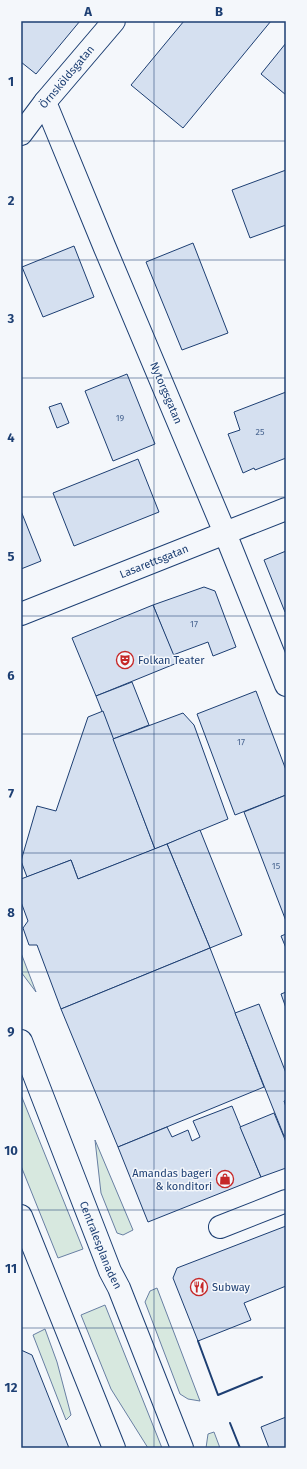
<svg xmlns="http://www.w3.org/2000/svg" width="307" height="1469" font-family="'Fira Sans',sans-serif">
<rect width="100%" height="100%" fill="#f4f7fb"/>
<!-- green -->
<g fill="#d7e8df" stroke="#687fa3">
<polygon points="21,953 36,992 21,972"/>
<polygon points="21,1095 83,1249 58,1258 21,1166"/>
<polygon points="95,1140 133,1230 123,1235 117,1233 101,1193"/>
<polygon points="157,1288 200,1401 188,1399 180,1394 145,1302 150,1291"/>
<polygon points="105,1305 162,1448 148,1448 111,1389 81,1315"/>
<polygon points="45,1329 57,1362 71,1415 66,1420 33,1335"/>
<polygon points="214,1432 220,1448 206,1448 208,1434"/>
</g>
<!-- building -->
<g fill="#d5e0f0" stroke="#1d3f73">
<polygon points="21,21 80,21 36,74 21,62"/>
<polygon points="184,21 271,21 183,128 131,85"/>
<polygon points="286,43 286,95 261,74"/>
<polygon points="286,170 286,225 250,238 232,190"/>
<polygon points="193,243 228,333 182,350 146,262"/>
<polygon points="74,246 94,297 43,317 22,267"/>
<polygon points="127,374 155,444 113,461 85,391"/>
<polygon points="286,392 286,458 255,470 254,468 243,473 228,434 240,430 234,412"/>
<polygon points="61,403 69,423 57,428 49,407"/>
<polygon points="138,459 159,512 74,546 53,493"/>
<polygon points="21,511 41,561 21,569"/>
<polygon points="286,551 286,612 285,612 264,560"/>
<polygon points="204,587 215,591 236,647 213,656 208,642 173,655 153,605"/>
<polygon points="153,605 177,663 96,696 72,638"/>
<polygon points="132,682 149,725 113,739 96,696"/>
<polygon points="256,691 286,770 286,795 235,815 197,714"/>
<polygon points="103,711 155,849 78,879 71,860 27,877 21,861 37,806 56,811 88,717"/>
<polygon points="183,713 194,725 228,819 155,849 113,739"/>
<polygon points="286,795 286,921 244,812"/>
<polygon points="200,830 242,935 210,948 167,844"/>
<polygon points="167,844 210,948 61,1009 37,945 29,945 23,928 28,921 21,902 21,879 71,860 78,879"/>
<polygon points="286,934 286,948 281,936"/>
<polygon points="210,948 264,1087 118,1147 61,1009"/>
<polygon points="286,992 286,1008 281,994"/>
<polygon points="259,1004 286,1073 286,1100 284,1101 286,1107 286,1136 284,1136 235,1013"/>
<polygon points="232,1106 261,1177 148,1222 118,1147 167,1127 172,1137 188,1130 192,1141 200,1137 193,1121"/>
<polygon points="274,1113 286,1142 286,1168 261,1177 240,1127"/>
<polygon points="286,1226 286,1286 244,1303 251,1320 198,1341 173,1278 177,1268"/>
<polygon points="21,1350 32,1355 69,1448 21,1448"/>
<polygon points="286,1417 286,1448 269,1448 261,1427"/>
</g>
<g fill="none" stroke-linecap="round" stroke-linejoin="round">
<!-- minor casing -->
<g stroke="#1d3f73" stroke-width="24">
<g id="minor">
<polyline points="21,134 45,102"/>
<polyline points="286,509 225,533 286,685"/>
<polyline points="220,1227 286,1201"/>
</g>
</g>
<!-- tertiary casing -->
<g stroke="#1d3f73" stroke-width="24">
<g id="tertiary">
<path id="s1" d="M21 614 225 533 105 248 45 102 114 21"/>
</g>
</g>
<!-- trunk casing -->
<g stroke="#1d3f73" stroke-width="24">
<g id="trunk">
<path id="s2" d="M21 1041 110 1271 119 1288 182 1448"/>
<polyline points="21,1216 114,1448"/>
</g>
</g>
<!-- minor -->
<use href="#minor" stroke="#f4f7fb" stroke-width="22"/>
<!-- tertiary -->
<use href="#tertiary" stroke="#f4f7fb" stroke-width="22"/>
<!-- trunk -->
<use href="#trunk" stroke="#f4f7fb" stroke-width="22"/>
<!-- wall -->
<g stroke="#1d3f73" stroke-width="2">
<polyline points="198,1341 218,1395 262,1377"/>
<polyline points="230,1423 240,1448"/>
</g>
</g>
<!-- grid -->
<path fill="none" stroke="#1d3f73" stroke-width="1" stroke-opacity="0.55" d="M154 21V1448M21 141H286M21 260H286M21 378H286M21 497H286M21 616H286M21 734H286M21 853H286M21 972H286M21 1091H286M21 1210H286M21 1328H286"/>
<!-- icons -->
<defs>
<g id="theatre-ring" transform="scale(0.9)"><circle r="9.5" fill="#f4f7fb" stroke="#c62828" stroke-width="1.5"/><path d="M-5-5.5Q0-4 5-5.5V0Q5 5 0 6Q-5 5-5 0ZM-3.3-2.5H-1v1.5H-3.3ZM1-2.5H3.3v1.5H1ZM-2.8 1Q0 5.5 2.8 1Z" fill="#c62828"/></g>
<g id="shop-ring" transform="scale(0.9)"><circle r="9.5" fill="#f4f7fb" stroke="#c62828" stroke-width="1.5"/><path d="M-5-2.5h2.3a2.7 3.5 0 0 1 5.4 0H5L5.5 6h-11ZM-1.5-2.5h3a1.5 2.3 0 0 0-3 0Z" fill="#c62828"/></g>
<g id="restaurant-ring" transform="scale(0.9)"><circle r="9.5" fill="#f4f7fb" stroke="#c62828" stroke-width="1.5"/><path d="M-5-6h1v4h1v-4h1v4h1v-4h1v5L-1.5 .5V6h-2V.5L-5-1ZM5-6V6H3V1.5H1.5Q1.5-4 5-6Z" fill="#c62828"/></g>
</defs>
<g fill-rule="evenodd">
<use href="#theatre-ring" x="125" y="660"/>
<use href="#shop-ring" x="225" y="1179"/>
<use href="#restaurant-ring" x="199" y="1287"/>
</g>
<g text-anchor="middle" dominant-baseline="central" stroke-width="3" stroke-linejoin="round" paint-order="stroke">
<!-- number labels -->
<g font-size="9" fill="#4b6792">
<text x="120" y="418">19</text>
<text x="260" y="432">25</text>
<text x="194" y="624">17</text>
<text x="241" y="742">17</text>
<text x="276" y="866">15</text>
</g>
<!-- street labels -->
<g font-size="11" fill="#1d3f73" stroke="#f4f7fb">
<text transform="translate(67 77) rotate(-50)">Örnsköldsgatan</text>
<text transform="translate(166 393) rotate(67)">Nytorgsgatan</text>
<text stroke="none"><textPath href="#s1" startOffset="143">Lasarettsgatan</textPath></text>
<text stroke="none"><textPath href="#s2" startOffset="219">Centralesplanaden</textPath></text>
</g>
<!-- poi labels -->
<g font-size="11" fill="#1d3f73" stroke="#f4f7fb" text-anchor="start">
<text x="138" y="660">Folkan Teater</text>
<text x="212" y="1173" text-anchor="end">Amandas bageri<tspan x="212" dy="13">&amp; konditori</tspan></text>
<text x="212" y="1287">Subway</text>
</g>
</g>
<!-- border -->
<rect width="307" height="1469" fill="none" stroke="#f4f7fb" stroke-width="44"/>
<rect x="22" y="22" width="263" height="1425" fill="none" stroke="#1d3f73" stroke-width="1.5"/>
<g font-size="13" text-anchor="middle" font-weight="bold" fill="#1d3f73">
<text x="88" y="16">A</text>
<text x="219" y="16">B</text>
<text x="11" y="86">1</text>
<text x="11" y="205">2</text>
<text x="11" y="323">3</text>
<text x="11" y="442">4</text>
<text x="11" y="561">5</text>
<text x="11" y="680">6</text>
<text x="11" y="798">7</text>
<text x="11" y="917">8</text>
<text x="11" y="1036">9</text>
<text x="11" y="1155">10</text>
<text x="11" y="1273">11</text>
<text x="11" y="1392">12</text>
</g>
</svg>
